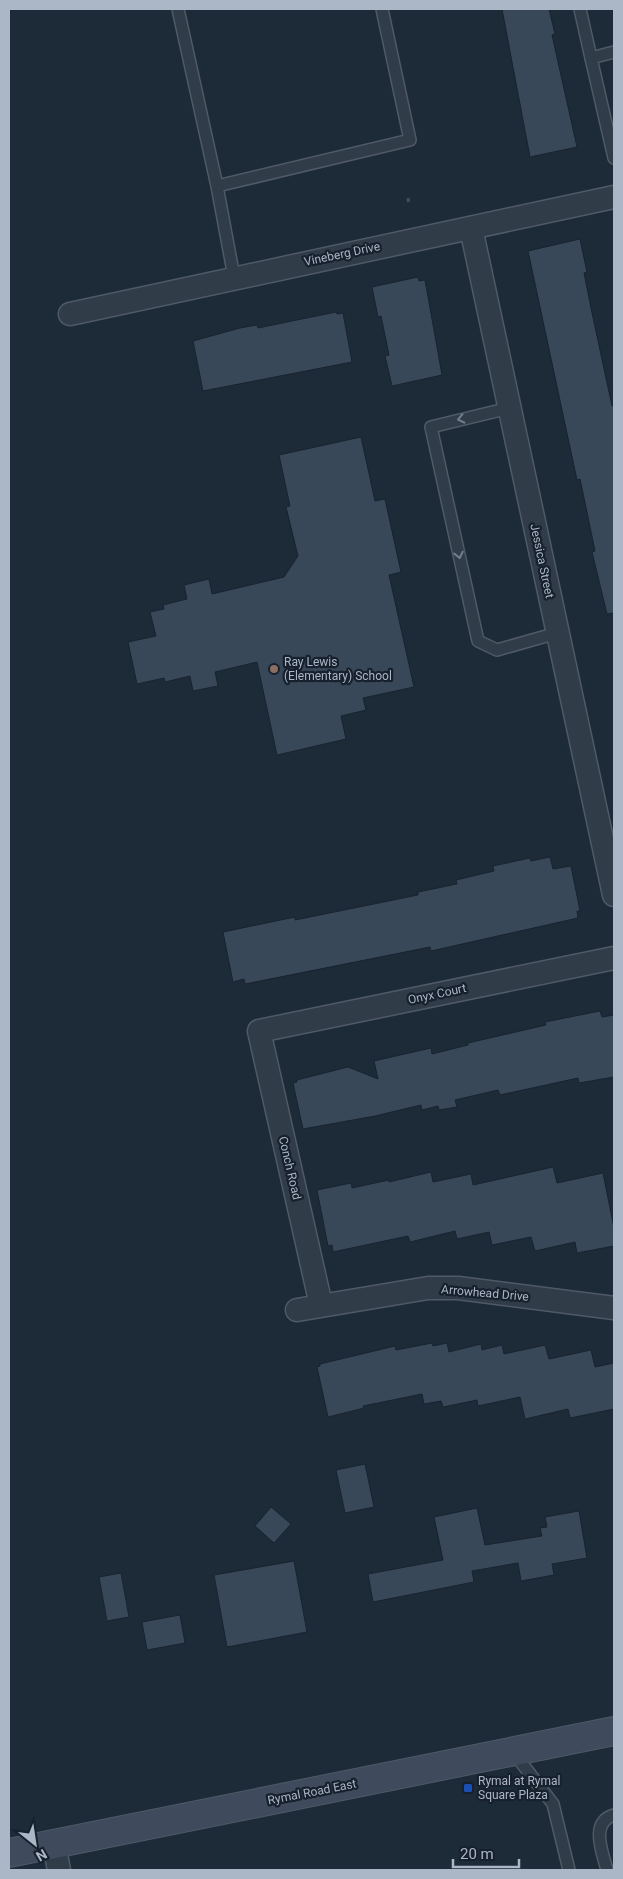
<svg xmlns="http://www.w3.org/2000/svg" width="623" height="1879" font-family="Roboto,sans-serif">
<rect width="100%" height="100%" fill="#1d2a38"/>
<!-- building -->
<g fill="#394859" stroke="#19232f">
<polygon points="502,9 549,9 555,34 552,35 577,147 530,157"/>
<polygon points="580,239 587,272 584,273 591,308 612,406 614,406 614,613 607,614 592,552 595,551 588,517 580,479 577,480 528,251"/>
<polygon points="418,277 419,281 425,280 442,375 392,386 385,356 389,355 381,316 378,317 372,287"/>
<polygon points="336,312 337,314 343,313 352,362 203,391 193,341 240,328 257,325 258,328"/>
<polygon points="361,437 375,501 385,499 401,572 389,575 414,687 363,698 366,710 341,716 346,739 277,755 257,662 215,672 218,686 193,691 190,676 165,682 164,678 137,684 128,642 156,636 150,612 164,609 163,605 187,599 184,585 209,579 212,594 284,577 298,556 286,507 290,506 279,455"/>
<polygon points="550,857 553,869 571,866 580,911 577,911 578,918 431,951 430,947 245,984 244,979 233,982 223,932 295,917 295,920 418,895 418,892 457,884 456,880 494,871 493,866 530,858 531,861"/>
<polygon points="600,1011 602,1017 614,1015 614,1077 579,1083 578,1078 500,1095 498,1090 455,1100 457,1107 439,1110 438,1106 422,1110 421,1105 375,1116 303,1129 293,1083 297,1082 297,1080 348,1067 378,1079 374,1061 431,1048 432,1054 468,1045 468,1043 546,1025 545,1022"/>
<polygon points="553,1167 557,1183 603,1173 614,1228 614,1246 577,1253 575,1242 535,1251 531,1237 492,1245 489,1232 457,1239 455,1231 410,1242 408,1236 333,1252 332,1245 328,1246 317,1190 351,1183 352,1188 389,1180 389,1182 431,1172 433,1182 471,1174 473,1185"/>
<polygon points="432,1343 433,1346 447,1343 449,1352 481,1344 482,1350 502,1345 504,1354 545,1345 549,1359 591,1350 595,1367 614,1363 614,1409 570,1418 568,1409 525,1419 520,1397 478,1406 477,1400 443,1407 441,1401 424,1404 422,1394 363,1406 364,1408 328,1417 317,1367 320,1366 320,1364 395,1346 396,1350"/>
<polygon points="365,1464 374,1507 345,1513 336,1470"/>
<polygon points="271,1507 291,1524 274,1543 255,1526"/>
<polygon points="477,1508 485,1545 542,1536 540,1528 547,1527 545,1517 579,1511 587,1558 552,1564 554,1575 521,1581 518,1563 472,1571 474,1582 373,1602 368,1574 443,1560 434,1517"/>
<polygon points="294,1561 307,1632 227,1647 214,1575"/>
<polygon points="121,1573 129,1617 107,1621 99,1577"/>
<polygon points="180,1615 185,1643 147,1650 142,1622"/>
</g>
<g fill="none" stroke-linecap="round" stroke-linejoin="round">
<!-- service casing -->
<g stroke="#4f5967" stroke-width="14">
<g id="service">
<polyline points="178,9 217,186 234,277"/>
<polyline points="580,9 591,58"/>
<polyline points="614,52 591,58 614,158"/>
<polyline points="217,186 410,140 382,9"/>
<polyline points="509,408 431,427 478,641 497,650 557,633"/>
<polyline points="514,1753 553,1804 569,1870"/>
<path d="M607 1870C603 1854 589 1822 614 1815"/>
</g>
</g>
<!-- minor casing -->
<g stroke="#4f5967" stroke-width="25">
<g id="minor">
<polyline points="471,228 614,895"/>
<polyline points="70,314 614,197"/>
<polyline points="321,1305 259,1031 614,958"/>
<polyline points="297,1310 428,1288 458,1288 614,1308"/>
<polyline points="54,1844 59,1870"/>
</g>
</g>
<!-- secondary casing -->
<g stroke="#4f5967" stroke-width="30">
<polyline id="secondary" points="9,1853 614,1731"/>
</g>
<!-- path -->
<polyline stroke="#3a5354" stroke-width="3" stroke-dasharray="4 4" stroke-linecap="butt" points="408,198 409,205"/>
<!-- service -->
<use href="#service" stroke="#313c49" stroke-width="11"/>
<!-- minor -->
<use href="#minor" stroke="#313c49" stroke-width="22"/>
<!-- secondary -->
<use href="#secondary" stroke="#3f4b5c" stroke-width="28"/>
</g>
<!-- one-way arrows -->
<defs><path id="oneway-chevron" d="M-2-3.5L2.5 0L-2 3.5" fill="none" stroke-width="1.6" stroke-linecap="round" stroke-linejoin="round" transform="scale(1.25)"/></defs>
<g stroke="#747f8e">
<use href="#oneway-chevron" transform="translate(461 419) rotate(167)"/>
<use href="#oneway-chevron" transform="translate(459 555) rotate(78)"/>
</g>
<!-- markers -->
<circle fill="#8d6e63" stroke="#17212d" stroke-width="2" cx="274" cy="669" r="5"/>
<rect fill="#1a4fb4" stroke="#17212d" stroke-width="2" x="463" y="1783" width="10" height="10" rx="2.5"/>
<g text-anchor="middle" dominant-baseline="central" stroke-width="4.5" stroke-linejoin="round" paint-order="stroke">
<!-- street labels -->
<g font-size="12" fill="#abb6c6" stroke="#17212d">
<text transform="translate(342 254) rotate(-12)">Vineberg Drive</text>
<text transform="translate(542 561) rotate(78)">Jessica Street</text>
<text transform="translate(437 994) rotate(-12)">Onyx Court</text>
<text transform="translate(290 1168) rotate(77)">Conch Road</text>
<text transform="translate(485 1293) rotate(5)">Arrowhead Drive</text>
<text transform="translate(312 1792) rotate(-11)">Rymal Road East</text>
</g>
<!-- poi labels -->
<g font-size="12" fill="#abb6c6" stroke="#17212d" text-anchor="start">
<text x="284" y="662">Ray Lewis<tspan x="284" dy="14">(Elementary) School</tspan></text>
<text x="478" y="1781">Rymal at Rymal<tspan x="478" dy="14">Square Plaza</tspan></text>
</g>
</g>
<!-- border -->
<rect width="623" height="1879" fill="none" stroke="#abb6c6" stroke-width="20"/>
<!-- north arrow -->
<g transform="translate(35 1844) rotate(150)" stroke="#17212d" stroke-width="4" paint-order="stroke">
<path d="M0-4L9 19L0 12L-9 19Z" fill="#abb6c6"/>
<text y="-8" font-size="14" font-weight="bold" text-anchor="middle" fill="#abb6c6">N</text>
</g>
<!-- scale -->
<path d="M453 1859v8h66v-8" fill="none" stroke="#abb6c6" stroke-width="2.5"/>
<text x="460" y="1859" font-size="15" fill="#abb6c6" stroke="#17212d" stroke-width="4" paint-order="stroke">20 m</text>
</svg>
